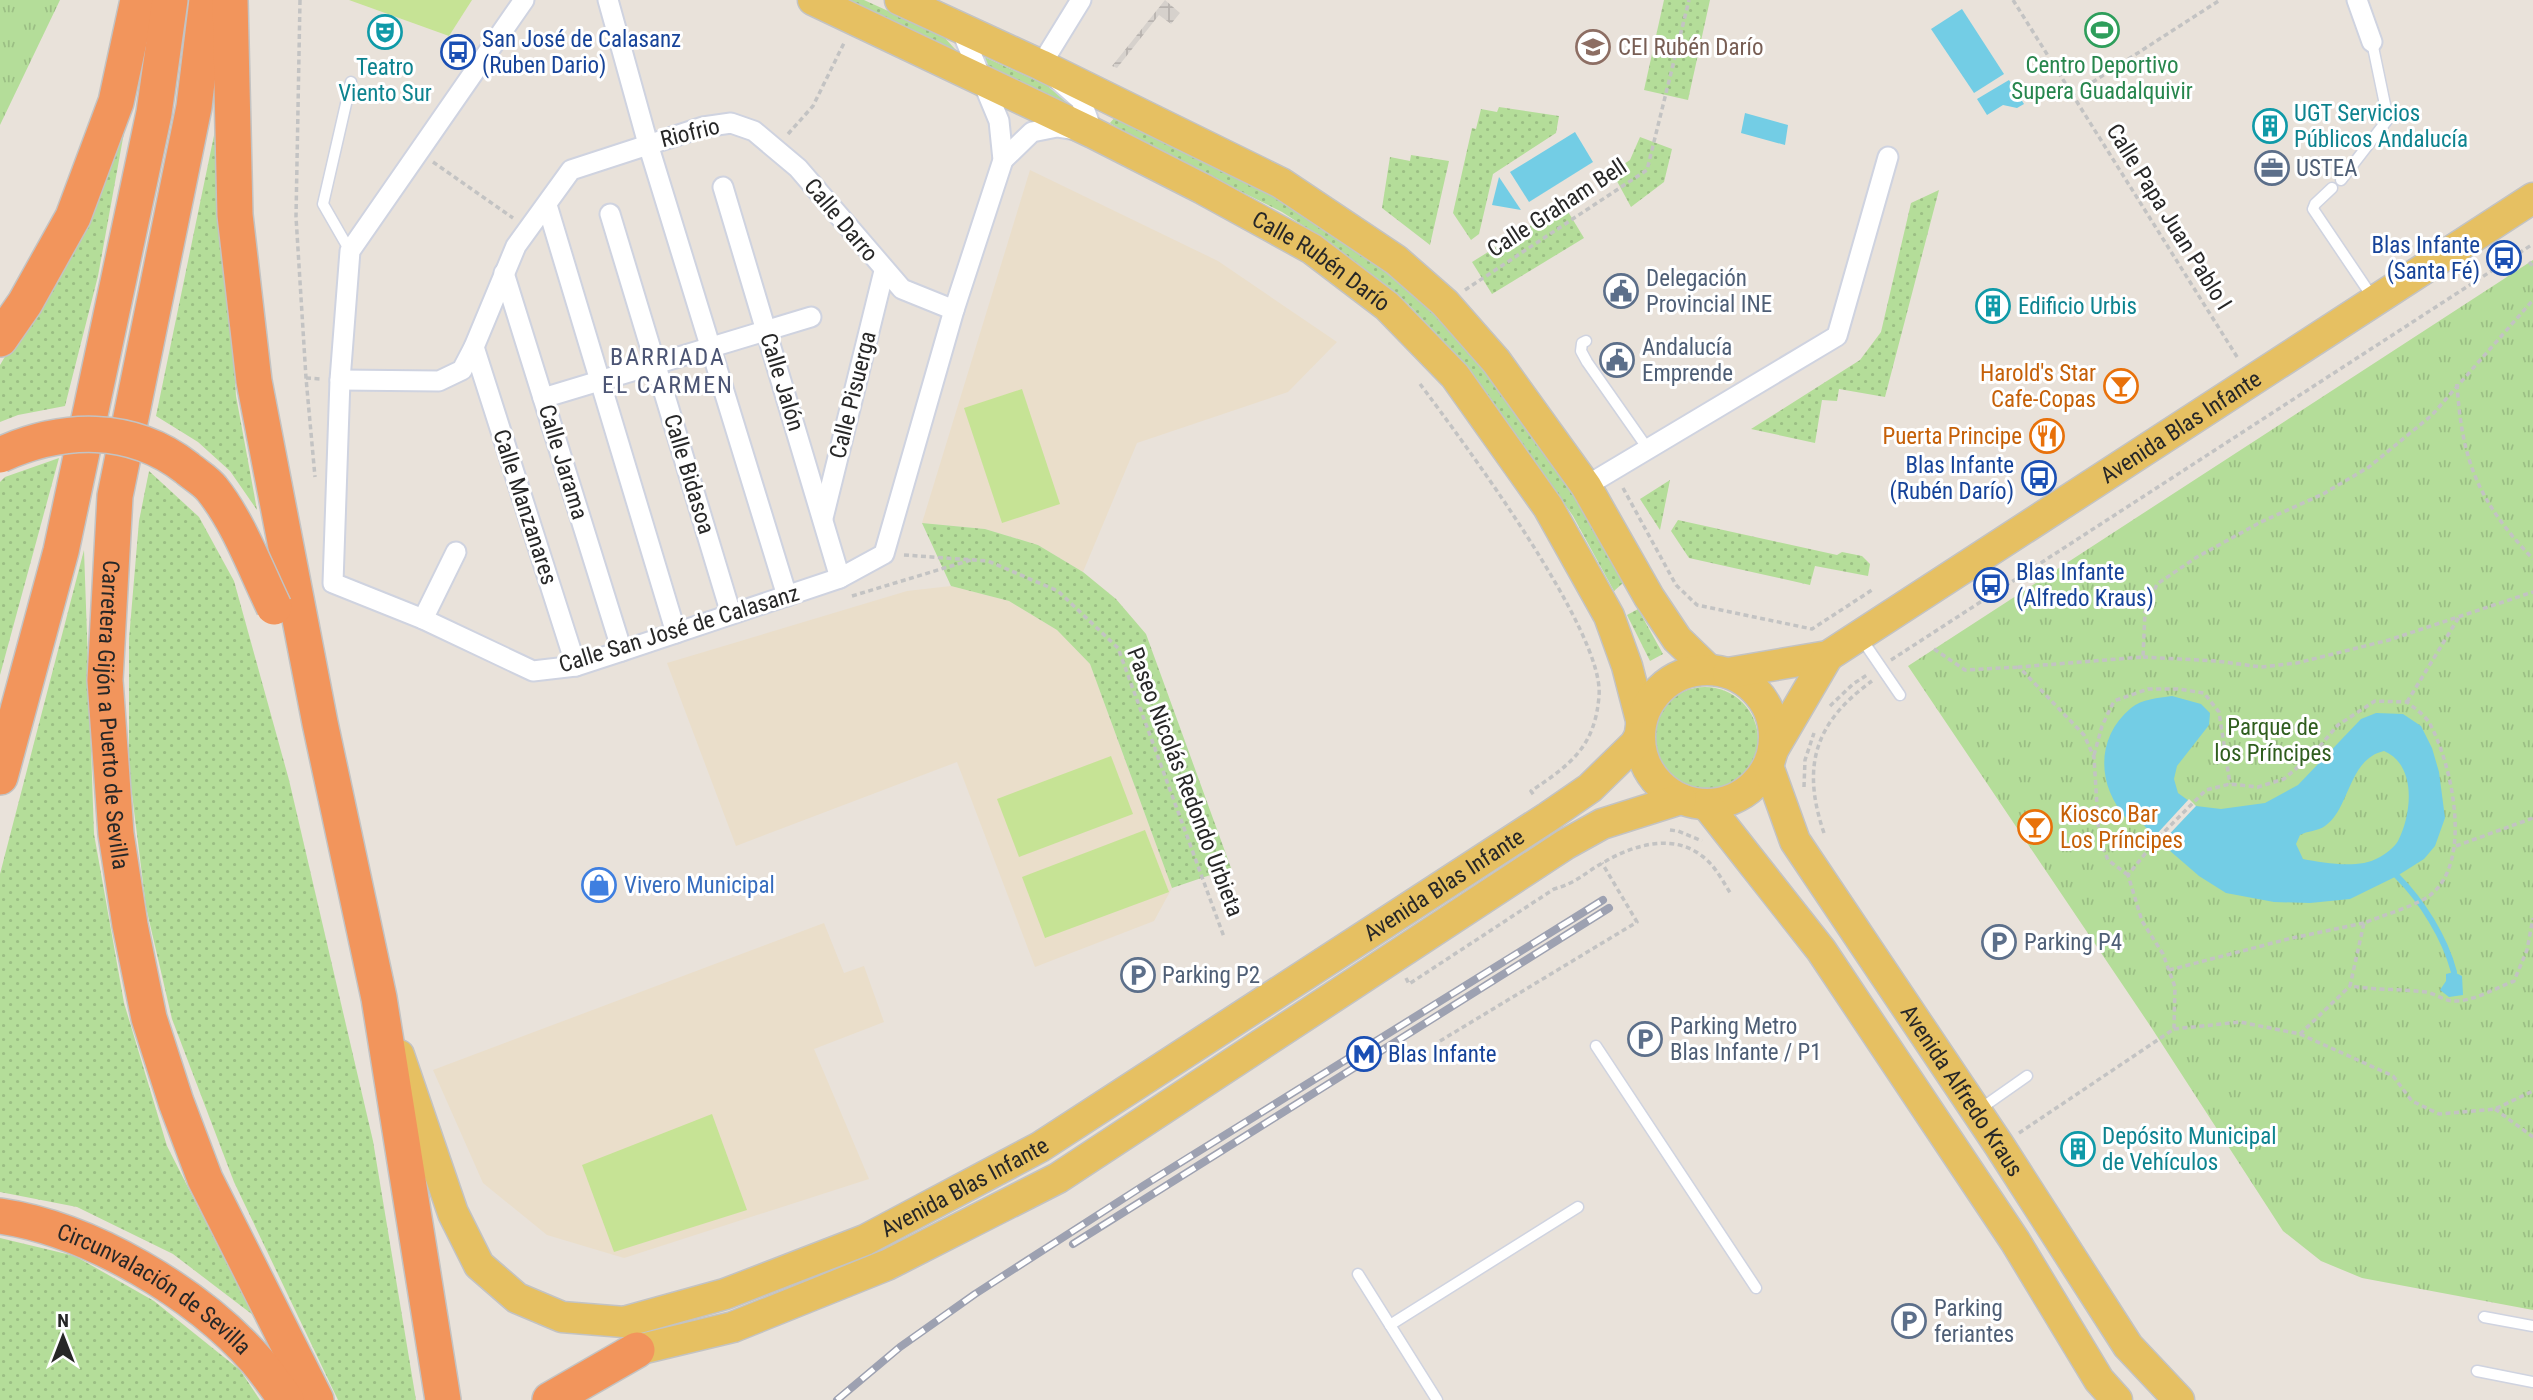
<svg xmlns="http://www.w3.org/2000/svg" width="2533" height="1400" font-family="'Roboto Condensed',sans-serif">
<defs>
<pattern id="grass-dots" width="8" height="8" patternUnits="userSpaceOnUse" patternTransform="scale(1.75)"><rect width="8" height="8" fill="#b4dd99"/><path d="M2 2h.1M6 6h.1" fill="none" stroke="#9bbe84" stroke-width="1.8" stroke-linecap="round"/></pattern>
<pattern id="park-tufts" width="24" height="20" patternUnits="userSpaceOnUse" patternTransform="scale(1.75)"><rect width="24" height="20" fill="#b4dd99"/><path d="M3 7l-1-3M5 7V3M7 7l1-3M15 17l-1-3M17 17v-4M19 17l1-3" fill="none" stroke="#9bbe84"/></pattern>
<pattern id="plaza-grid" width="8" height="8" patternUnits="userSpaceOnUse" patternTransform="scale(1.75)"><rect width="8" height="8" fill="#d6d1cc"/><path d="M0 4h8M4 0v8" fill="none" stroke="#b8b3af"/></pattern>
</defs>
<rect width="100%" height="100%" fill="#e9e2da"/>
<!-- education -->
<g fill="#eadeca">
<polygon points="1030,170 1218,261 1337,342 1288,392 1137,443 1083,572 1038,545 985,529 922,523"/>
<polygon points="951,586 1009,601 1057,630 1090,664 1172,888 1154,921 1035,967 957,762 736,846 667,663 907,591"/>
<polygon points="824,923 844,973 864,966 884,1022 814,1049 869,1179 624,1258 547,1235 483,1183 433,1070"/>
</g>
<!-- grass -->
<g fill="url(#grass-dots)">
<polygon points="842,0 864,0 943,36 966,61"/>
<polygon points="1664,0 1710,0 1688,100 1644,90"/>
<polygon points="980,55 1068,95 1079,117 988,71"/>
<polygon points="129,105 98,276 65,406 18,415 0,422 0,365 58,268"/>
<polygon points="1499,107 1559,116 1556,133 1493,174 1479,234 1471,240 1453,213 1472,128 1476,129 1481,109 1497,112"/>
<polygon points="218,116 236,396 257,510 230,471 198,442 156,416"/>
<polygon points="1115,117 1265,190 1388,271 1424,302 1483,366 1544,451 1590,520 1623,583 1614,591 1573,516 1479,382 1447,345 1408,304 1327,241 1282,212 1138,140 1110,123"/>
<polygon points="1640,137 1672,149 1664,182 1631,207 1612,172 1630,160"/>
<polygon points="1411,155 1449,161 1430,245 1382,208 1390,157 1410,161"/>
<polygon points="1939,190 1885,397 1839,389 1837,401 1822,400 1815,443 1751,429 1860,360 1881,332 1911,203"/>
<polygon points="1564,205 1584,238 1492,294 1472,262"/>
<polygon points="59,458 0,675 0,482 5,477"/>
<polygon points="149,471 199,517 234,581 289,780 373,1141 416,1400 338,1400 234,1182 172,1019 146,907 129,770 129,639 139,521"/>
<polygon points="1670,480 1660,530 1640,499"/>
<polygon points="1678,520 1837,555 1842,552 1862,556 1870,564 1868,576 1815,566 1810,585 1689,558 1671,531"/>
<polygon points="922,523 985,529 1038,545 1083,572 1116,599 1146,634 1231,868 1172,888 1090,664 1057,630 1009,601 951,586"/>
<polygon points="84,550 94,834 124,1003 167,1146 253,1315 173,1254 77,1207 0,1192 0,874"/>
<polygon points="1638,609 1663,654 1650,661 1627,615"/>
<circle cx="1705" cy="740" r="53"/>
<polygon points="0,1238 75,1256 154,1301 240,1370 260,1400 0,1400"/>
</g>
<!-- park -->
<g fill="url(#park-tufts)">
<polygon points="0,0 60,0 0,125"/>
<polygon points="2533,260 2533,1310 2362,1278 2321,1261 2283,1231 2151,1027 1908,666"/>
</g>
<!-- pitch -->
<g fill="#c6e395">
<polygon points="349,0 472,0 449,36"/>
<polygon points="1022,389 1060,504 1002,523 964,408"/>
<polygon points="1111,756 1133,814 1019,857 997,799"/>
<polygon points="1145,830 1169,892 1045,938 1022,877"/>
<polygon points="712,1114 747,1210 614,1252 582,1165"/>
</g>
<!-- plaza -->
<polygon fill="url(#plaza-grid)" points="1165,0 1180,13 1171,24 1159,15 1117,68 1112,66"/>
<!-- water -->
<g fill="#73cde5" fill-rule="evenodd">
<polygon points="1962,9 2004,74 1974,93 1931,29"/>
<polygon points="2009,80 2024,104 2017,108 2003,105 1987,115 1977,99"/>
<polygon points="1745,113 1788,125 1785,145 1741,133"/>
<polygon points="1575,132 1593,162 1529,202 1510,172"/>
<polygon points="1499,177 1521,210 1492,205"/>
<path d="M2172 696 2201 704 2210 713 2209 725 2177 766 2174 779 2178 793 2196 806 2221 809 2265 803 2298 785 2361 719 2376 713 2403 714 2421 726 2432 748 2439 772 2445 818 2435 846 2424 859 2397 876 2350 899 2310 903 2274 902 2226 893 2199 876 2154 837 2142 823 2127 819C2097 786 2095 738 2131 708 2142 699 2158 698 2172 696ZM2384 751C2417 765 2412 814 2398 841 2395 847 2384 855 2378 858 2359 869 2324 863 2303 859L2296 844 2300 835C2307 831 2318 831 2325 826 2350 809 2348 759 2384 751Z"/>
<polygon points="2454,972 2462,976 2463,995 2449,997 2440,990 2446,981 2446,974"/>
</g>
<!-- pier -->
<polygon fill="#e9e2da" points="2189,799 2196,806 2161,843 2154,837"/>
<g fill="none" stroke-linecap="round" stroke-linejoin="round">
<!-- stream -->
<path stroke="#73cde5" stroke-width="6" d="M2397 876C2422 901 2445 938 2454 972"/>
<!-- lane casing -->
<g stroke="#cfd3e0" stroke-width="13">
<g id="lane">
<polyline points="2341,180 2388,119 2372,42"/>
<polyline points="2332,188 2315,204 2313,209 2373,298"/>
<polyline points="350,251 323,204 351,82"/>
<polyline points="1586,341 1582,343 1581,351 1587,362 1648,449"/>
<polyline points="1861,638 1900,695"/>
<polyline points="1596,1046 1756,1288"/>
<polyline points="1980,1109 2027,1076"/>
<polyline points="1358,1274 1437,1400"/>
<polyline points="2484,1317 2533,1326"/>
<polyline points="1390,1325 1578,1207"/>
<polyline points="2477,1371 2533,1382"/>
</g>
</g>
<!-- street casing -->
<g stroke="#cfd3e0" stroke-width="23">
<g id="street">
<polyline points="524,0 350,251 340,380 333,583 423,619 533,671 576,666 622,651 840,578 884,554 954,310 1003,160 999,121 960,27"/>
<polyline points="608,0 648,144 787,596"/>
<polyline points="2357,0 2372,42"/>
<polyline points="1003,160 1032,132 1057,127 1093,133 1081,100 1041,65 1081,0"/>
<polyline points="723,187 840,578"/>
<polyline points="547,205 676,633"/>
<polyline points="610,214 731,614"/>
<polyline points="504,273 622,651"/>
<polyline points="474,347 576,666"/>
<polyline points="340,380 439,381 462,370 474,347 516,246 571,170 703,127 731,123 754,131 798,168 902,289 954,310"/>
<polyline points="543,398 811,317"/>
<polyline points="1586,486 1837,336 1888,157"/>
<polyline points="823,518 884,271"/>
<polyline points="423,619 456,552"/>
</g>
</g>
<!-- primary casing -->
<g stroke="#c3c3c3" stroke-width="33">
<g id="primary">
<path id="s1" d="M813 0 1093 133 1203 189 1312 249 1387 306 1455 376 1548 507 1609 616 1627 666 1641 720"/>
<polyline points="900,0 1041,65 1281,183 1396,260 1445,303 1496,361 1586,486 1649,597 1677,639 1708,669"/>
<circle cx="1707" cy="737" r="67"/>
<path id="s2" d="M1728 673 1828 656 2533 198"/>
<polyline points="1773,750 1828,656"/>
<path id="s3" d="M1768 766 1795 841 1999 1145 2128 1346 2179 1400"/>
<polyline points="1706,804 1821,950 2015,1241 2099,1380 2117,1400"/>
<path id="s4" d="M399 1055 453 1213 479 1265 517 1298 562 1317 624 1322 725 1294 865 1240 1040 1147 1548 817 1590 788 1635 744 1639 737"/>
<polyline points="637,1350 733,1327 887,1265 1058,1178 1566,844 1602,824 1681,799"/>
</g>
</g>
<!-- highway casing -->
<g stroke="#c3c3c3" stroke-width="38">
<g id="highway">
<path id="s5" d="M207 0 194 107 115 496 105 680 116 834 130 925 149 1018 176 1102 205 1179 316 1400"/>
<polyline points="230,0 235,215 254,381 320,723 379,998 443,1400"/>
<polyline points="0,339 25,303 73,217 116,102 138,0"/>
<polyline points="0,777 61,551 154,113 170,0"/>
<path id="s6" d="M0 1216C90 1229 197 1293 257 1361 267 1373 277 1387 286 1400"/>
<polyline points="550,1400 637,1350"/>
</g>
</g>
<!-- path -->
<g stroke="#c3c3c3" stroke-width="3.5" stroke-dasharray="5 3.5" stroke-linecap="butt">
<polyline points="300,0 296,217 306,378 315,477"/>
<polyline points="2013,0 2239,360"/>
<polyline points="2071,96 2220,0"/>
<polyline points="788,134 813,106 844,43"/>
<polyline points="433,162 513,218"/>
<polyline points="2529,262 2533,266"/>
<polyline points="1465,290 1647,170 1689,0"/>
<polyline points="306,378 321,379"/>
<path d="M1420 384C1462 440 1605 632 1599 696 1595 747 1570 765 1531 791L1535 797"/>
<path d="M2457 384C2462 463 2479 502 2533 559"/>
<polyline points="1623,488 1676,585 1697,605 1812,629 1872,590"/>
<polyline points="904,555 988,561 1058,591 1118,648 1224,937"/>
<polyline points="852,596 971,560"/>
<polyline points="1934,649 1965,670 2020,667"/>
<polyline points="2143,657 2216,661 2261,667 2297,663 2389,640 2533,592"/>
<polyline points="1891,660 2533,244"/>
<polyline points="2407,702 2459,617"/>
<polyline points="1830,706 1853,684 1867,675"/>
<polyline points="2094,755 2102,726 2114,701 2148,689 2178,689 2204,693 2219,712 2230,784"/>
<polyline points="1804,787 1805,760 1814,733"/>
<polyline points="1670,830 1678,831 1702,841"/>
<path d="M1824 833C1801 766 1815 722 1872 681"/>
<polyline points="2456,846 2533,818"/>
<polyline points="2128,875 2108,860 2099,838 2094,757 2084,735 2019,667 2143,657 2145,612 2157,584 2197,557 2261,522 2323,494 2369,467 2432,415 2533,300"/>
<polyline points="2169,970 2292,938 2364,923"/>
<path d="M1406 978 1409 984 1554 889C1579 882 1585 872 1606 861 1634 845 1673 833 1702 856 1715 865 1723 882 1731 894"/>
<polyline points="2174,1029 2240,1022 2300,1034 2393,1076 2412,1101 2439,1114 2495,1109 2533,1091"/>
<polyline points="2300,1034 2350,986"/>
<polyline points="1440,1041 1637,922 1602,863"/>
<polyline points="2495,1109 2533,1137"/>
<path d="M2019 1133 2174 1029 2175 987 2163 954 2142 921 2128 875 2157 839 2206 790 2230 784 2258 787 2284 779 2313 754 2338 725 2375 701 2407 702C2414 708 2425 715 2430 724 2452 765 2474 863 2429 896 2415 906 2381 916 2364 923L2350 986C2375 990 2401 989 2426 992 2437 994 2445 1002 2457 1001 2476 1000 2496 988 2514 981L2527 950 2533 918"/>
</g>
<!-- lane -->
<use href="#lane" stroke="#fff" stroke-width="10"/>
<!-- street -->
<use href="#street" stroke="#fff" stroke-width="19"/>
<!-- primary -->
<use href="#primary" stroke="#e6c062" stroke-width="30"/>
<!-- highway -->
<use href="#highway" stroke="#f2955c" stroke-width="35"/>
<!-- rail casing -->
<g stroke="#9da1b1" stroke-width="8">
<g id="rail">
<polyline points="1073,1244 1609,908"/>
<polyline points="837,1400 900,1347 975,1294 1146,1184 1603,900"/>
</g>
</g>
<!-- rail -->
<use href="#rail" stroke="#fff" stroke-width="5" stroke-dasharray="16" stroke-linecap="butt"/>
<!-- highway-bridge casing -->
<g stroke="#c3c3c3" stroke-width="38" stroke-linecap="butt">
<path id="highway-bridge" d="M0 455C62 427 131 424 187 468 195 475 206 481 212 489 239 523 255 568 274 607"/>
</g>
<!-- highway-bridge -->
<use href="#highway-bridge" stroke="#f2955c" stroke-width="35"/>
</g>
<!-- icons -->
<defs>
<g id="stadium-ring" transform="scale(1.75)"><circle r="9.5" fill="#fff" stroke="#2e9e5b" stroke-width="1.5"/><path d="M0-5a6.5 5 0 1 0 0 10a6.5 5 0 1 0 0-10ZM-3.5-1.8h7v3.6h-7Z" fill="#2e9e5b"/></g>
<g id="theatre-ring" transform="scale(1.75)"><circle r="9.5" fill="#fff" stroke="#0f9aa8" stroke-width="1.5"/><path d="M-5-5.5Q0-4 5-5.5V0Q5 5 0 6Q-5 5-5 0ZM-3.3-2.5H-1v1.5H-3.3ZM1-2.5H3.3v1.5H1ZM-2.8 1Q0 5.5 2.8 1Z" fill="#0f9aa8"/></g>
<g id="school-ring" transform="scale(1.75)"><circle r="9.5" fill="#fff" stroke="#8d6e63" stroke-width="1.5"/><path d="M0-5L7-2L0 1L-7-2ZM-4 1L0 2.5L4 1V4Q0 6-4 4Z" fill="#8d6e63"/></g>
<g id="bus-ring" transform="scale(1.75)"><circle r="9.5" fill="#fff" stroke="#1a4fb4" stroke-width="1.5"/><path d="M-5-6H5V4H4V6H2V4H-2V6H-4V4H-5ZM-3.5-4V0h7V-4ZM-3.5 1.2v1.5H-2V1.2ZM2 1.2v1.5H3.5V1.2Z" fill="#1a4fb4"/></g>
<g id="building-ring" transform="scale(1.75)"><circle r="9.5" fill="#fff" stroke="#0f9aa8" stroke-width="1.5"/><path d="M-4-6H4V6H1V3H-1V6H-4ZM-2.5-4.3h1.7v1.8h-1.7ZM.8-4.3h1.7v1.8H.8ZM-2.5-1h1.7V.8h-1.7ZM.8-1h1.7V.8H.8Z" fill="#0f9aa8"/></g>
<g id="office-ring" transform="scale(1.75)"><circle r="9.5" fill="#fff" stroke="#5c6f8a" stroke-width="1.5"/><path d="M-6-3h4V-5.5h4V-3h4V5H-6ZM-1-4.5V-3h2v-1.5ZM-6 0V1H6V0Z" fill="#5c6f8a"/></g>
<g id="civic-ring" transform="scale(1.75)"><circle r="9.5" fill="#fff" stroke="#5c6f8a" stroke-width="1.5"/><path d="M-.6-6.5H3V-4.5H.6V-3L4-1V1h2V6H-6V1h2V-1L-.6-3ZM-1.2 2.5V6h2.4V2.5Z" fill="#5c6f8a"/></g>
<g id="bar-ring" transform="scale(1.75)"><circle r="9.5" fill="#fff" stroke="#e8710a" stroke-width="1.5"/><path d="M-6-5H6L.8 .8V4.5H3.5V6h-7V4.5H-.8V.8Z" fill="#e8710a"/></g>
<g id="restaurant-ring" transform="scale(1.75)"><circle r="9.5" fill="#fff" stroke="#e8710a" stroke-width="1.5"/><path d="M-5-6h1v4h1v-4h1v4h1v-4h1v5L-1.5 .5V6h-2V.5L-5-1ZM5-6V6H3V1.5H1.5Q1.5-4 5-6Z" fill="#e8710a"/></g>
<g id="shop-ring" transform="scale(1.75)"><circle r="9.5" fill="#fff" stroke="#3f7fe0" stroke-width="1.5"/><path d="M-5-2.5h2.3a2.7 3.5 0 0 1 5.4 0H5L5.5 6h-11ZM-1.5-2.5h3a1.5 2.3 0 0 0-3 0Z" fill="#3f7fe0"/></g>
<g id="parking-ring" transform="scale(1.75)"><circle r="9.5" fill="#fff" stroke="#5c6f8a" stroke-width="1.5"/><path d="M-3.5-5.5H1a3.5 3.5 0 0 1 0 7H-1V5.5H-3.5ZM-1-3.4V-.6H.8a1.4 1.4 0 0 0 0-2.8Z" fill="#5c6f8a"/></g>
<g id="metro-ring" transform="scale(1.75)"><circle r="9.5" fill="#fff" stroke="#1a4fb4" stroke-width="1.5"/><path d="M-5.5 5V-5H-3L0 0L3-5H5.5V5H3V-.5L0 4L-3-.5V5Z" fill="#1a4fb4"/></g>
</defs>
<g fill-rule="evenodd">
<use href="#stadium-ring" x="2102" y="30"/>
<use href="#theatre-ring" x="385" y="32"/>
<use href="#school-ring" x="1593" y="47"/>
<use href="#bus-ring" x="458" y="52"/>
<use href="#building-ring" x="2270" y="126"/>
<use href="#office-ring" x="2272" y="168"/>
<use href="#bus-ring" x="2504" y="258"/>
<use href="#civic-ring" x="1621" y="291"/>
<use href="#building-ring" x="1993" y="306"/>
<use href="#civic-ring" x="1617" y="360"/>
<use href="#bar-ring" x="2121" y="386"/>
<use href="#restaurant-ring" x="2047" y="436"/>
<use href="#bus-ring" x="2039" y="478"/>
<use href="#bus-ring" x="1991" y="585"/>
<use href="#bar-ring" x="2035" y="827"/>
<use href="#shop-ring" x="599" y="885"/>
<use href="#parking-ring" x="1999" y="942"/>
<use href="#parking-ring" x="1138" y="975"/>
<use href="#parking-ring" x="1645" y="1039"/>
<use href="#metro-ring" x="1364" y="1054"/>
<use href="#building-ring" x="2078" y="1149"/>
<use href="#parking-ring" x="1909" y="1321"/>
</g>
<g text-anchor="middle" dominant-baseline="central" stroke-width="6" stroke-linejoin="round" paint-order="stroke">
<!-- transit labels -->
<g font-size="23" fill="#164399" stroke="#fff" text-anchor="start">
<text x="482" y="39">San José de Calasanz<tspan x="482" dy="26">(Ruben Dario)</tspan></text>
<text x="2480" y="245" text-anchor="end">Blas Infante<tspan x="2480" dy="26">(Santa Fé)</tspan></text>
<text x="2014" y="465" text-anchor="end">Blas Infante<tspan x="2014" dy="26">(Rubén Darío)</tspan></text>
<text x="2016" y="572">Blas Infante<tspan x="2016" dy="26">(Alfredo Kraus)</tspan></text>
<text x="1388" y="1054">Blas Infante</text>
</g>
<!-- education labels -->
<g font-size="23" fill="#785e54" stroke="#fff" text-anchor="start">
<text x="1618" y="47">CEI Rubén Darío</text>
</g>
<!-- leisure labels -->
<g font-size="23" fill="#27864d" stroke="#fff">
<text x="2102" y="65">Centro Deportivo<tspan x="2102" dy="26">Supera Guadalquivir</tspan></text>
</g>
<!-- culture labels -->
<g font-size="23" fill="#0d838f" stroke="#fff" text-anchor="start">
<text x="385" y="67" text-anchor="middle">Teatro<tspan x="385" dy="26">Viento Sur</tspan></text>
<text x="2294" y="113">UGT Servicios<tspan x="2294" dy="26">Públicos Andalucía</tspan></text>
<text x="2018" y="306">Edificio Urbis</text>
<text x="2102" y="1136">Depósito Municipal<tspan x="2102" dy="26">de Vehículos</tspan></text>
</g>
<!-- street labels -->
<g font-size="23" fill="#272727" stroke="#fff">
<text transform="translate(690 133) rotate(-14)">Riofrio</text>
<text transform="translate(1557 208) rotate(-33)">Calle Graham Bell</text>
<text transform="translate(2169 217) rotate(58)">Calle Papa Juan Pablo I</text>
<text transform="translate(841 220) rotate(50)">Calle Darro</text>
<text stroke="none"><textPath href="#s1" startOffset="572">Calle Rubén Darío</textPath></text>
<text transform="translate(782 382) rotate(73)">Calle Jalón</text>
<text transform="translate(853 395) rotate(-76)">Calle Pisuerga</text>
<text stroke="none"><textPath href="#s2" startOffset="522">Avenida Blas Infante</textPath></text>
<text transform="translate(563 462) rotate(73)">Calle Jarama</text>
<text transform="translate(689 474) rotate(73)">Calle Bidasoa</text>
<text transform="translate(525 507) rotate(72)">Calle Manzanares</text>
<text transform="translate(679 629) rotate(-17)">Calle San José de Calasanz</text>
<text stroke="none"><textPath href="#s5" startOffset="724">Carretera Gijón a Puerto de Sevilla</textPath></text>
<text transform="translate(1185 782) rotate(69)">Paseo Nicolás Redondo Urbieta</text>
<text stroke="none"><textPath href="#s4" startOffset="1321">Avenida Blas Infante</textPath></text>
<text stroke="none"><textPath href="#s3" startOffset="380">Avenida Alfredo Kraus</textPath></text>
<text stroke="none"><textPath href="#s4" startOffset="754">Avenida Blas Infante</textPath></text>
<text stroke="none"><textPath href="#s6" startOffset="173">Circunvalación de Sevilla</textPath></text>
</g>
<!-- service labels -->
<g font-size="23" fill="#4e5e75" stroke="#fff" text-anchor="start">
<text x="2296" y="168">USTEA</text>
<text x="1646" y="278">Delegación<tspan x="1646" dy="26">Provincial INE</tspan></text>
<text x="1642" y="347">Andalucía<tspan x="1642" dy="26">Emprende</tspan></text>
<text x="2024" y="942">Parking P4</text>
<text x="1162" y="975">Parking P2</text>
<text x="1670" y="1026">Parking Metro<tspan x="1670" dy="26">Blas Infante / P1</tspan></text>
<text x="1934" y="1308">Parking<tspan x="1934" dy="26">feriantes</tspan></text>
</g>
<!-- food labels -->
<g font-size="23" fill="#c56008" stroke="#fff" text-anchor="end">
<text x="2096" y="373">Harold's Star<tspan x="2096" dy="26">Cafe-Copas</tspan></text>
<text x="2022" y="436">Puerta Principe</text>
<text x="2060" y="814" text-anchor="start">Kiosco Bar<tspan x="2060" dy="26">Los Príncipes</tspan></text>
</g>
<!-- park labels -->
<g font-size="23" fill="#2f5e1e" stroke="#fff">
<text x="2273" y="727">Parque de<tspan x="2273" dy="26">los Príncipes</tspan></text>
</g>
<!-- shop labels -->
<g font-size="23" fill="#366cbe" stroke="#fff" text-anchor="start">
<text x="624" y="885">Vivero Municipal</text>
</g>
<!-- neighbourhood labels -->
<g font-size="24" letter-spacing="2" fill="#4c5574" stroke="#fff">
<text x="668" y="357">BARRIADA<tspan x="668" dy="28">EL CARMEN</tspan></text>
</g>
</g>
<!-- north arrow -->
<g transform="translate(63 1337)" stroke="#ffffff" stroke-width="5" paint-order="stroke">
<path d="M0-5L12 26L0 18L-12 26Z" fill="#272727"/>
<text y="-10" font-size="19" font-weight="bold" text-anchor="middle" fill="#272727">N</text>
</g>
</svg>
